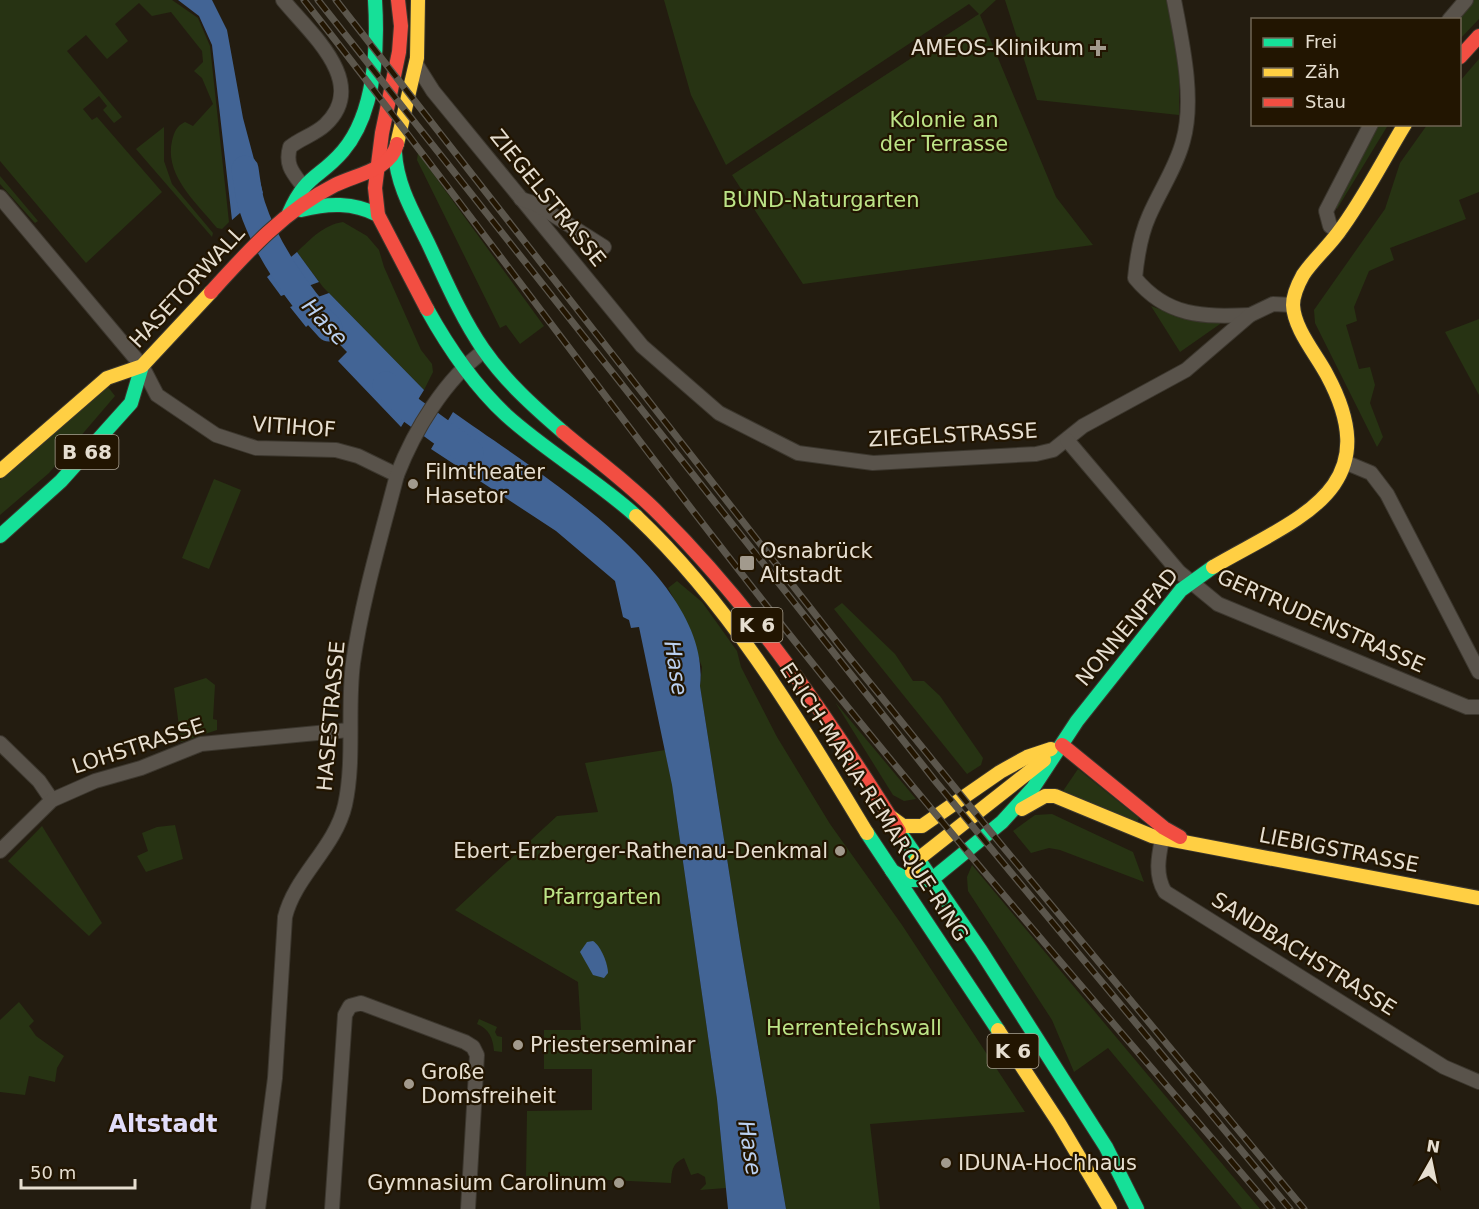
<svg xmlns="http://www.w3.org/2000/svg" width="1479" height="1209" font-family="'DejaVu Sans',sans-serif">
<rect width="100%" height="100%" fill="#231c10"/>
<!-- green -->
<g fill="#273313">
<path d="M0 0H172L198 18 210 46 229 222 222 229 217 228C198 204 164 176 172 141 174 133 176 126 185 122L193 126 213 104 202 78 194 71 203 62 202 51 171 12 152 16 139 3 115 24 128 41 107 59 86 35 67 51 122 117 114 123 103 110 107 106 99 96 83 109 92 120 97 117 162 192 86 263 0 161Z"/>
<polygon points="664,0 996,0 980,15 1056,197 1093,245 803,284 732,175 979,14 969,4 726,165 691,95"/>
<polygon points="1005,0 1168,0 1179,67 1179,115 1037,100"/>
<polygon points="1473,0 1479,0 1479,19 1460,39 1460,20 1456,20"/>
<polygon points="1479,59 1479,192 1459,200 1466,219 1390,248 1394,260 1369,271 1354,307 1357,321 1346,325 1359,369 1370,367 1375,385 1370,403 1383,437 1377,447 1315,323 1314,310 1385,209 1400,163 1427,125 1460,124 1460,81"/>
<polygon points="1376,125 1388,125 1337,209 1335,207"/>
<polygon points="164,127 164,161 172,184 213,233 212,237 136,149"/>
<polygon points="418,153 544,326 520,344 506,325 500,328 417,160"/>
<polygon points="0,176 38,221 35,223 0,184"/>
<path d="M343 222 367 236 379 250 384 267 421 350 432 364 433 372 424 390 323 287 297 252C311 239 323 225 343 222Z"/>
<polygon points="1151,306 1183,318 1220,321 1220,324 1180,352"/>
<polygon points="1479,319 1479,395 1445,332"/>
<polygon points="108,387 115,396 49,473 0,515 0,480"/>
<polygon points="214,479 241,490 209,569 182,558"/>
<polygon points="677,581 702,602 737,651 741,667 777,737 830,824 902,925 1025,1112 870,1124 880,1209 786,1209 741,948 700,686 702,667 683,615 668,588"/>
<polygon points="842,603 895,654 913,681 924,681 940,696 983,758 981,765 967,774 834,609"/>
<polygon points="206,678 215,685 213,719 217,720 217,730 181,742 174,688"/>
<polygon points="835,702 916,799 904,801 893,795"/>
<path d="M665 750 672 785 717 1099 726 1188 700 1190 706 1184 705 1177 698 1173 691 1175 684 1158C672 1164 672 1170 671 1183L526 1176 527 1111 592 1110V1069H544V1030H581L578 982 455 910 557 816 598 812 585 763Z"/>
<polygon points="1078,769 1139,818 1137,822 1063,791"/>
<polygon points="1052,814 1133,852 1144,882 1060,850 1049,848 1031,853 1013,831 1035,815"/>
<polygon points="175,825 183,859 146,872 137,856 148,851 142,833 157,827"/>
<polygon points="42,826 102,923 89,936 8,861"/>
<polygon points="972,865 1260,1209 1242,1209 1108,1048 1074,1072 1052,1020 968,891 967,877"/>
<polygon points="19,1002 34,1021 29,1026 36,1036 64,1056 57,1068 55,1082 29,1076 25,1095 0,1092 0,1020"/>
<path d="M479 1019 497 1027 495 1032 497 1036 502 1037V1052L494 1051C493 1038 489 1029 477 1024Z"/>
</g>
<!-- water -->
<g fill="#426495">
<polygon points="178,0 212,0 227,30 243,118 263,193 232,220 212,45 199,16"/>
<polygon points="297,252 319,282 281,296 267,277"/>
<polygon points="329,293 424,390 401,427 338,361 347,352 315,319 306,327 290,307"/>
<path d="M453 412C531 468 713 576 700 686L741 948 786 1209H728L717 1099 672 785 639 627 631 628 629 620 623 617 615 581 556 531 431 449Z"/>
<path d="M593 941C601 946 608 964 608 973L604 978 593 975 580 952 587 942Z"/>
</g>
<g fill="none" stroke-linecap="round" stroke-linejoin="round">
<!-- river -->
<g stroke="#426495" stroke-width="27">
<path d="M245 169C247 181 248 194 252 206 265 247 299 297 329 328"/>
<polyline points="386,385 411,410 470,453"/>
</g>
<!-- street casing -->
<g stroke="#3c372e" stroke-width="16">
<g id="street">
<path d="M283 0C310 33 370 83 325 125 314 135 301 138 290 147 285 164 292 172 302 185"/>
<path d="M1174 0C1182 42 1195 99 1183 141 1176 168 1160 190 1149 216 1140 236 1137 257 1135 278 1167 317 1203 317 1250 315"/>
<polyline points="1449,20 1466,0"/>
<polyline points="416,64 433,91 642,346 719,413 798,453 873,463 1036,454 1053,450 1083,426 1186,370 1250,315 1273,304 1293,305"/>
<polyline points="0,197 142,366 157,395 216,435 256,448 336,450 358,456 397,475"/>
<polyline points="521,199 536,204 604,247"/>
<polyline points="1339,232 1330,226 1326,211 1371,124"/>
<polyline points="1067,440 1179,572 1218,604 1467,707 1479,707"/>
<polyline points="1347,463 1371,473 1387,494 1479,672"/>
<polyline points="0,743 39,781 52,800"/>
<path d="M1164 829C1160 851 1153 872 1165 892L1444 1067 1479 1082"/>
<polyline points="0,851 52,800 95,781 141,768 201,744 349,730"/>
<path d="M258 1209 275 1078 285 917C295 876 335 848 345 805 355 759 347 710 353 663 362 600 381 537 397 475 414 431 445 379 484 351"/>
<polyline points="332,1209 345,1015 350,1006 361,1003 465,1042 473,1047 477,1055 468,1209"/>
</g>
</g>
<!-- fast casing -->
<g stroke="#3c372e" stroke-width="16">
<g id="fast">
<path d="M395 153C397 186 414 214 428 243 445 279 461 317 483 349 505 381 534 407 563 432"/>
<path d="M301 210C328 203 353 202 378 215"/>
<path d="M289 213C306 174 319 179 343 151 375 113 378 48 375 0"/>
<path d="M427 309C448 347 474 385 506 415 547 452 595 479 636 516"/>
<polyline points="0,536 61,481 131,403 142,366"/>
<polyline points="899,831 981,951 1106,1147 1137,1209"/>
<polyline points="867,833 998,1030"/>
<polyline points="892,871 909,880 931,880 1002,822 1033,788 1077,721 1181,590 1213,567"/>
</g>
</g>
<!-- slow casing -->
<g stroke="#3c372e" stroke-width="16">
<g id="slow">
<polyline points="397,144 417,58 418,0"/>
<polyline points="0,471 107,378 142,366 211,292"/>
<path d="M636 516C732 607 799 721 867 833"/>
<path d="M1213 567C1297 518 1389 490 1327 375 1316 354 1294 329 1293 305 1293 295 1298 284 1303 275 1313 260 1327 248 1338 233 1363 200 1383 160 1405 124"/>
<polyline points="1022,809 1045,796 1055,796 1152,836 1479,898"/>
<polyline points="888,815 903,826 922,826 1000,772 1027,757 1051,749"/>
<polyline points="912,872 917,860 1044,760"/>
<polyline points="998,1030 1059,1123 1110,1209"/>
</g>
</g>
<!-- jam casing -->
<g stroke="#3c372e" stroke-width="16">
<g id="jam">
<polyline points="398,0 401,26 399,52 382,133 375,188 378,215 427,309"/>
<polyline points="1460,57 1479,36"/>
<path d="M211 292C248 251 285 210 335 185 357 174 391 170 397 144"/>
<path d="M563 432C595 459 631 485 660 515 754 609 829 719 899 831"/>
<polyline points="1062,745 1164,828 1180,837"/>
</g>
</g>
<!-- street -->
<use href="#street" stroke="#59534b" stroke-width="14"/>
<!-- fast -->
<use href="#fast" stroke="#16e098" stroke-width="14"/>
<!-- slow -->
<use href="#slow" stroke="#ffcf43" stroke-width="14"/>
<!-- jam -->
<use href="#jam" stroke="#f24e42" stroke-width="14"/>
<!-- rail casing -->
<g stroke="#5b564c" stroke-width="7">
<g id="rail">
<path d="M304 0C472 214 631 436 801 649 953 840 1114 1023 1272 1209"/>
<polyline points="318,0 936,782 1290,1209"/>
<polyline points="336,0 840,646 999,842 1304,1209"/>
</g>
</g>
<!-- rail -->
<use href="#rail" stroke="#221501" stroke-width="4.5" stroke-dasharray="14" stroke-linecap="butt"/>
</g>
<!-- markers -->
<g fill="#a29a8d" stroke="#221501" stroke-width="2">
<path d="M1095 39h6v6h6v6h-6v6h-6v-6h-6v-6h6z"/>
<circle cx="413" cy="484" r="6"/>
<rect x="739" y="555" width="16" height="16" rx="3"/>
<circle cx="840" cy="851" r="6"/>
<circle cx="518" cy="1045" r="6"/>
<circle cx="409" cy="1084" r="6"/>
<circle cx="946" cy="1163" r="6"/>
<circle cx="619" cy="1183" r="6"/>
</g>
<g text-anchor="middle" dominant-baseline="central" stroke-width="4.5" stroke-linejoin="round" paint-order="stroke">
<!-- shield labels -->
<g fill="#221501" stroke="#aba292" stroke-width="1.5">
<rect x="55.5" y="435" width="63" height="34" rx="4.5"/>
<rect x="731.5" y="608" width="51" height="34" rx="4.5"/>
<rect x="987.5" y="1034" width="51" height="34" rx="4.5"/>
</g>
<g font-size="20" font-weight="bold" fill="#e6ded0">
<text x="87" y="452">B 68</text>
<text x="757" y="625">K 6</text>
<text x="1013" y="1051">K 6</text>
</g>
<!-- poi labels -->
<g font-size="21" fill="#e6ded0" stroke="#221501" text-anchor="start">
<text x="1084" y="48" text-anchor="end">AMEOS-Klinikum</text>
<text x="425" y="472">Filmtheater<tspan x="425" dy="24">Hasetor</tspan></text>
<text x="760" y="551">Osnabrück<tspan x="760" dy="24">Altstadt</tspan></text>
<text x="828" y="851" text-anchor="end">Ebert-Erzberger-Rathenau-Denkmal</text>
<text x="530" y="1045">Priesterseminar</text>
<text x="421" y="1072">Große<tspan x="421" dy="24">Domsfreiheit</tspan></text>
<text x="958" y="1163">IDUNA-Hochhaus</text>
<text x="607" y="1183" text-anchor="end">Gymnasium Carolinum</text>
</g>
<!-- park labels -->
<g font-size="21" fill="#bce487" stroke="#221501">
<text x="944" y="120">Kolonie an<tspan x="944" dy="24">der Terrasse</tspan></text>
<text x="821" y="200">BUND-Naturgarten</text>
<text x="602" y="897">Pfarrgarten</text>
<text x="854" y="1028">Herrenteichswall</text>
</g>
<!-- street labels -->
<g font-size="21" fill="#e6ded0" stroke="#221501">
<text transform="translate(548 198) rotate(51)">ZIEGELSTRASSE</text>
<text transform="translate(187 287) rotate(-47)">HASETORWALL</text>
<text transform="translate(294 427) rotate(4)">VITIHOF</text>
<text transform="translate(953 435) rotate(-3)">ZIEGELSTRASSE</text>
<text transform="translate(1321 621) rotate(24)">GERTRUDENSTRASSE</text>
<text transform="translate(1127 627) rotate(-50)">NONNENPFAD</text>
<text transform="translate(331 716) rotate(-85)">HASESTRASSE</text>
<text transform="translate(138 746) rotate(-18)">LOHSTRASSE</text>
<text transform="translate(874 802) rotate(57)">ERICH-MARIA-REMARQUE-RING</text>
<text transform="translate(1339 850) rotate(11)">LIEBIGSTRASSE</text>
<text transform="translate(1304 954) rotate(32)">SANDBACHSTRASSE</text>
</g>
<!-- water labels -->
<g font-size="22" font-style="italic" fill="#bad0f0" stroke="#221501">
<text transform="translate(325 322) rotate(47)">Hase</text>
<text transform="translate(676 668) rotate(81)">Hase</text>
<text transform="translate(750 1148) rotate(81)">Hase</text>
</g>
<!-- quarter labels -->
<g font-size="24" font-weight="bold" fill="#e1dcf9" stroke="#221501">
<text x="163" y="1124">Altstadt</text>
</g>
</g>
<!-- legend -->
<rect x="1251" y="18" width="210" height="108" fill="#221501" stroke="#706554" stroke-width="1.5"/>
<rect x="1263" y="38" width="30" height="9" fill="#16e098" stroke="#706554" stroke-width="1.5"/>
<text x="1305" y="48" font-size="18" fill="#e6ded0">Frei</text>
<rect x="1263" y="68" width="30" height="9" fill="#ffcf43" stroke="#706554" stroke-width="1.5"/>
<text x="1305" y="78" font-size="18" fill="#e6ded0">Zäh</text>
<rect x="1263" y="98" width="30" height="9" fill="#f24e42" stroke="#706554" stroke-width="1.5"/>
<text x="1305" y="108" font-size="18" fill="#e6ded0">Stau</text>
<!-- north arrow -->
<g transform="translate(1431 1161) rotate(9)" stroke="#221501" stroke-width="4.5" paint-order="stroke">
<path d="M0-4.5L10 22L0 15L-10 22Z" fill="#e6ded0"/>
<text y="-9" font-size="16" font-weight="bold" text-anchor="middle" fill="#e6ded0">N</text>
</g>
<!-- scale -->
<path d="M21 1179v9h114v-9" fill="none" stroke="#e6ded0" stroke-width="3"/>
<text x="30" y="1179" font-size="18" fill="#e6ded0" stroke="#221501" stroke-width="4.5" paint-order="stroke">50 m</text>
</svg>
